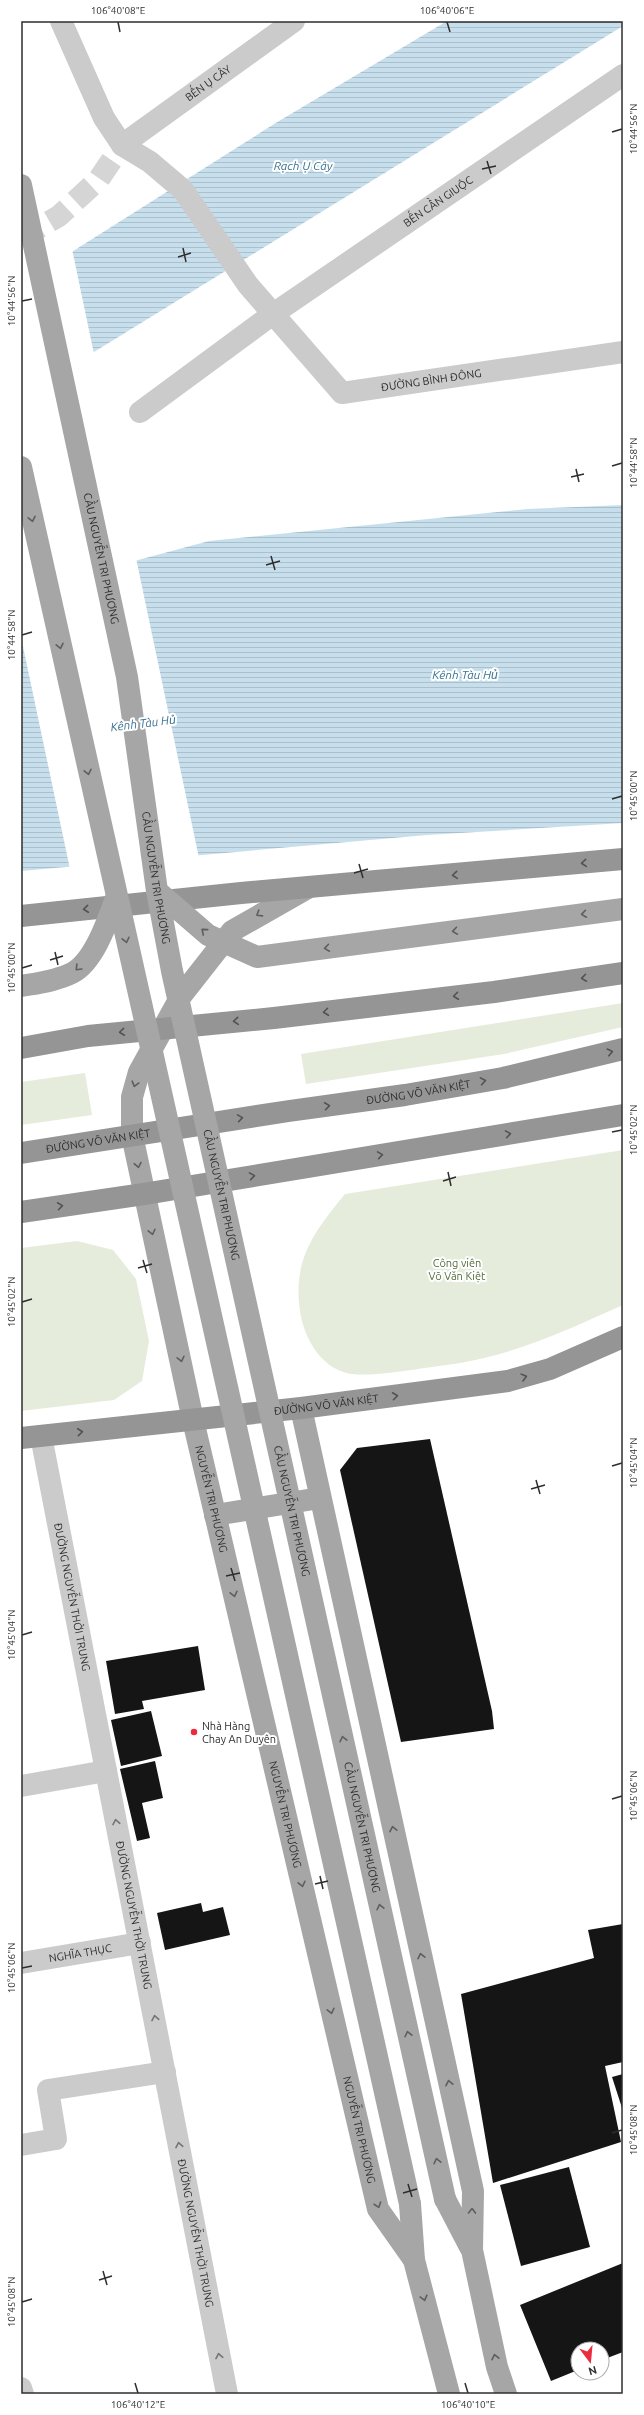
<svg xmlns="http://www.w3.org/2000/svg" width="644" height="2415" font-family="Ubuntu,sans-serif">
<defs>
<pattern id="water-rules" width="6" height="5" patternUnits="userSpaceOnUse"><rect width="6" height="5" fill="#c7dfec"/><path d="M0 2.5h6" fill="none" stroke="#abc0cb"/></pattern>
</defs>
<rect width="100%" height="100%" fill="#fff"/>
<!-- green -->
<g fill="#e5ecdc">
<polygon points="623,1003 623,1027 504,1054 306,1084 301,1054"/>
<polygon points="85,1073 92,1115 21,1125 21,1082"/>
<path d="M623 1150V1305C578 1325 532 1347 484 1358 461 1364 436 1366 412 1370 396 1372 359 1378 343 1372 320 1364 306 1340 301 1317 291 1263 312 1234 345 1194Z"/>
<polygon points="77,1241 113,1250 136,1279 149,1341 142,1381 114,1400 21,1411 21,1248"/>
</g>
<!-- water -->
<g fill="url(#water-rules)">
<polygon points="447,21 623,21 623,26 21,397 21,284 274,124"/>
<polygon points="623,505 623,823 427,835 21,871 21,587 26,590 209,541 527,509"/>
</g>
<!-- pier -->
<g fill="#fff">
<polygon points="72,249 94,354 21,399 21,282"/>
<polygon points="136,558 199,858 70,869 21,637 21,585 26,587"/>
</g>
<!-- building -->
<g fill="#151515">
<polygon points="430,1439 492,1711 494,1729 401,1742 340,1470 357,1448"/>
<polygon points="198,1646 205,1690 142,1701 144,1709 115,1714 106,1661"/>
<polygon points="151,1711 162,1756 121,1766 111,1720"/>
<polygon points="155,1761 163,1798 142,1803 150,1838 137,1841 120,1769"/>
<polygon points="201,1903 203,1912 223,1907 230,1935 165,1950 157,1913"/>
<polygon points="623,1924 623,2062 605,2066 621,2142 493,2183 461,1994 594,1958 588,1930"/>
<polygon points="623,2074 623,2111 612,2077"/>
<polygon points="569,2167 590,2247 521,2266 500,2185"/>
<polygon points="623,2263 623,2352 602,2360 602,2349 578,2349 578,2370 551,2381 520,2305"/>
</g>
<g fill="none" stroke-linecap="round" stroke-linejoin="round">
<!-- minor-tunnel -->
<polyline stroke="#d5d5d5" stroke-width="22" stroke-dasharray="22 11" stroke-linecap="butt" points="21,238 59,216 99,179 122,145"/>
<!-- minor -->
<g stroke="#cbcbcb" stroke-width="22">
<path id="s1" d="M61 21 104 118 122 145 150 162 183 190 248 285 342 393 623 352"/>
<path id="s2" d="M122 145 294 21"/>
<path id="s3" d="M140 412 273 314 623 75"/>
<path id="s4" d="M41 1436 227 2394"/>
<polyline points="21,1786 106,1771"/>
<path id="s5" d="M21 1963 140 1943"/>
<polyline points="21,2145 56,2139 48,2090 165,2072"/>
<polyline points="21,2388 23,2394"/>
</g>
<!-- major -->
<g stroke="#a6a6a6" stroke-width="22">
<path id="s6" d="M306 889 232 931 181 996 139 1072 132 1097V1135L193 1420 378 2209 414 2260"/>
<polyline points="301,1408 473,2191 472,2250 497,2367 506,2394"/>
<polyline points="215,1515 320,1498"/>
<polyline points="445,2199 470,2247"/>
<polyline points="410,2204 414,2260 449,2394"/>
</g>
<!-- highway -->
<g stroke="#959595" stroke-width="22">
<polyline points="21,916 241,893 623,859"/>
<polyline points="21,1048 88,1036 274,1018 494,992 623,973"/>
<path id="s7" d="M21 1153 289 1111 405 1095 503 1078 623 1049"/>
<polyline points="21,1212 144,1194 623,1115"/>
<path id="s8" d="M21 1438 301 1408 508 1381 550 1369 623 1337"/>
</g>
<!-- major-bridge -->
<g stroke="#a6a6a6" stroke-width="22">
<path id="s9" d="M21 185 127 677 157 891 172 971 445 2199"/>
<polyline points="21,467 410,2204"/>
<polyline points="157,891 208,935 257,957 623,909"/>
<path d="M21 986C38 983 56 981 72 973 94 962 108 920 116 898"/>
</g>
</g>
<!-- one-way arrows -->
<defs><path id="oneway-chevron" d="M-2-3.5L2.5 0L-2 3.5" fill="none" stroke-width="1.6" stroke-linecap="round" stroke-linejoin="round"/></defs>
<g stroke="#5e5e5e">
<use href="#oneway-chevron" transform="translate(32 519) rotate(78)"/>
<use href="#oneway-chevron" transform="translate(60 646) rotate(78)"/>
<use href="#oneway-chevron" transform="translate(88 772) rotate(78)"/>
<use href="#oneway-chevron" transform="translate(259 914) rotate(148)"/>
<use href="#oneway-chevron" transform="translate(584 914) rotate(172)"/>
<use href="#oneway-chevron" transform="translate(204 931) rotate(-140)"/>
<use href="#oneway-chevron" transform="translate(455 931) rotate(172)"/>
<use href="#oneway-chevron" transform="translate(126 940) rotate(77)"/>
<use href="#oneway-chevron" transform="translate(327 948) rotate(172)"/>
<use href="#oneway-chevron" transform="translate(78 968) rotate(134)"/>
<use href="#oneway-chevron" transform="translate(135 1084) rotate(105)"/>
<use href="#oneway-chevron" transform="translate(138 1165) rotate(79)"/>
<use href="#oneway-chevron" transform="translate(152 1232) rotate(77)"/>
<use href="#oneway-chevron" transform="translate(181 1359) rotate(77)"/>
<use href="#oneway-chevron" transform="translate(234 1594) rotate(77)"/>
<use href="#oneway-chevron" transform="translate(343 1739) rotate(-103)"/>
<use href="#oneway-chevron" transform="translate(393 1829) rotate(-102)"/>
<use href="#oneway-chevron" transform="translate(302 1884) rotate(77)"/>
<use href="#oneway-chevron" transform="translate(380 1907) rotate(-103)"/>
<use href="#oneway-chevron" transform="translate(421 1956) rotate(-102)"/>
<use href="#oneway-chevron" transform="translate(331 2011) rotate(77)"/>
<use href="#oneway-chevron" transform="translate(408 2034) rotate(-103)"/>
<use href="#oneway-chevron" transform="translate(449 2083) rotate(-102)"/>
<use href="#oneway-chevron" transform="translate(437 2161) rotate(-103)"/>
<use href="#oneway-chevron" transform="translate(378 2205) rotate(71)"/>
<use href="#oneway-chevron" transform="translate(472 2211) rotate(-89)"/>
<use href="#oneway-chevron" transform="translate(424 2298) rotate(75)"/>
<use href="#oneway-chevron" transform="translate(495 2357) rotate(-102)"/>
</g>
<g stroke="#525252">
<use href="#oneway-chevron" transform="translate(584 863) rotate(175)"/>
<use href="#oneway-chevron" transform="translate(455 875) rotate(175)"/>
<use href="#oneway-chevron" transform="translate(86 909) rotate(174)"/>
<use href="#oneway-chevron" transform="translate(584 978) rotate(172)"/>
<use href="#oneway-chevron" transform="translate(456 996) rotate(173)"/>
<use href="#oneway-chevron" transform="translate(326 1012) rotate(173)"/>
<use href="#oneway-chevron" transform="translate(236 1021) rotate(175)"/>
<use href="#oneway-chevron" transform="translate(122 1032) rotate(174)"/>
<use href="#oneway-chevron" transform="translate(610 1052) rotate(-13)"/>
<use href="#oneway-chevron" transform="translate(483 1081) rotate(-10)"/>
<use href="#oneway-chevron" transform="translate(327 1106) rotate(-8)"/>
<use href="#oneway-chevron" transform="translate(240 1118) rotate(-9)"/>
<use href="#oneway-chevron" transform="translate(508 1134) rotate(-9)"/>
<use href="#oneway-chevron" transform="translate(380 1155) rotate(-9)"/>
<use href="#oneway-chevron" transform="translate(252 1176) rotate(-9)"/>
<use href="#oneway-chevron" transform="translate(60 1206) rotate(-8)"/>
<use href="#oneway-chevron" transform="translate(524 1377) rotate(-15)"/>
<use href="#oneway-chevron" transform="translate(395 1396) rotate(-7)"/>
<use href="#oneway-chevron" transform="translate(80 1432) rotate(-6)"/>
</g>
<g stroke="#757575">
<use href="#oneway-chevron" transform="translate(116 1822) rotate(-101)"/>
<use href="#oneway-chevron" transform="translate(155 2018) rotate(-101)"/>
<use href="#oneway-chevron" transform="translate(179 2145) rotate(-101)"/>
<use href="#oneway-chevron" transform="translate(219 2356) rotate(-101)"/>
</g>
<!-- ticks -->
<path fill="none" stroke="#2e2e2e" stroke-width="1.5" d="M118 22 120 32M447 22 450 32M612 132 622 129M487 161 491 174M482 169 496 166M183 248 186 262M178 257 191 253M22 301 32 299M612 466 622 463M576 469 579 482M571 477 584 474M271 556 275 570M266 565 280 561M22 635 32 632M612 799 622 796M359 864 363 878M354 873 368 869M55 952 58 965M50 960 63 956M22 968 32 965M612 1132 622 1130M448 1172 451 1186M443 1181 456 1177M143 1260 147 1273M138 1268 152 1264M22 1302 32 1299M612 1466 622 1463M536 1480 540 1494M531 1489 545 1485M231 1568 235 1581M226 1576 240 1573M22 1635 32 1632M612 1799 622 1796M320 1876 323 1889M315 1884 328 1881M22 1968 32 1966M612 2133 622 2130M408 2184 412 2197M403 2193 417 2189M103 2271 107 2285M99 2280 112 2276M22 2302 32 2299M135 2383 138 2393M465 2383 468 2393"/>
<!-- markers -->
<circle fill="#e92c40" stroke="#fff" stroke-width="1.5" cx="194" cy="1732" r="4"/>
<g text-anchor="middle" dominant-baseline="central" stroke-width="4" stroke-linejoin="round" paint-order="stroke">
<!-- street labels -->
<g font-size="11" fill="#2e2e2e" stroke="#fff">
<text stroke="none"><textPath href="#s2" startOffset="106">BẾN Ụ CÂY</textPath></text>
<text stroke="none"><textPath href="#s3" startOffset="365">BẾN CẦN GIUỘC</textPath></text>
<text stroke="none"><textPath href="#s1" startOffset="563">ĐƯỜNG BÌNH ĐÔNG</textPath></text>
<text stroke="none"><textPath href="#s9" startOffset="382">CẦU NGUYỄN TRI PHƯƠNG</textPath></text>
<text stroke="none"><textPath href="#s9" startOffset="706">CẦU NGUYỄN TRI PHƯƠNG</textPath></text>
<text stroke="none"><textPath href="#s7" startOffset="402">ĐƯỜNG VÕ VĂN KIỆT</textPath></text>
<text stroke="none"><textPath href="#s7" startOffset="78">ĐƯỜNG VÕ VĂN KIỆT</textPath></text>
<text stroke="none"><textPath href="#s9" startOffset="1030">CẦU NGUYỄN TRI PHƯƠNG</textPath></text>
<text stroke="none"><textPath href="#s8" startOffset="307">ĐƯỜNG VÕ VĂN KIỆT</textPath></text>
<text stroke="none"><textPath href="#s6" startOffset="691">NGUYỄN TRI PHƯƠNG</textPath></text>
<text stroke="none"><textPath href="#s9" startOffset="1354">CẦU NGUYỄN TRI PHƯƠNG</textPath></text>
<text stroke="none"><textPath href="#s4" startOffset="164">ĐƯỜNG NGUYỄN THỜI TRUNG</textPath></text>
<text stroke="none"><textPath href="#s6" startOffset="1015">NGUYỄN TRI PHƯƠNG</textPath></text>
<text stroke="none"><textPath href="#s9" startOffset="1678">CẦU NGUYỄN TRI PHƯƠNG</textPath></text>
<text stroke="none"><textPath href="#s4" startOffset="488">ĐƯỜNG NGUYỄN THỜI TRUNG</textPath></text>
<text stroke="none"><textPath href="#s5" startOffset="60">NGHĨA THỤC</textPath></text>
<text stroke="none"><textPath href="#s6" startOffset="1339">NGUYỄN TRI PHƯƠNG</textPath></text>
<text stroke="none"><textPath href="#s4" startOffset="812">ĐƯỜNG NGUYỄN THỜI TRUNG</textPath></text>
</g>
<!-- park labels -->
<g font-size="11" fill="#536b3b" stroke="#fff">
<text x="457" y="1263">Công viên<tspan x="457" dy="13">Võ Văn Kiệt</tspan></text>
</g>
<!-- poi labels -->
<g font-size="11" fill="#2e2e2e" stroke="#fff" text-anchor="start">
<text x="202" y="1726">Nhà Hàng<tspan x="202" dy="13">Chay An Duyên</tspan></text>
</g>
<!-- water labels -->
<g font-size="12" font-style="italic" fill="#3a7392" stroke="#fff">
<text x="303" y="165">Rạch Ụ Cây</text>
<text x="465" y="674">Kênh Tàu Hủ</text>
<text transform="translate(143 723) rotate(-7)">Kênh Tàu Hủ</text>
</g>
</g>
<!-- border -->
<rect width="644" height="2415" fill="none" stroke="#ffffff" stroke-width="44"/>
<!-- north arrow -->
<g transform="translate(590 2361) rotate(164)"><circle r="19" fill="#ffffff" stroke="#ababab"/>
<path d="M0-3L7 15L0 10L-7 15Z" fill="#e92c40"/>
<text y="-6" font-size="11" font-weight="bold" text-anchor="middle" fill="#2e2e2e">N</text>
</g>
<rect x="22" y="22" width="600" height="2371" fill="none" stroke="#2e2e2e" stroke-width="1.5"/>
<g font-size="10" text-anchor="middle" fill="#2e2e2e">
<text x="118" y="14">106°40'08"E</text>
<text x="447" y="14">106°40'06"E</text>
<text transform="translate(633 129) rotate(-90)" y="4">10°44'56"N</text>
<text transform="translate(11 301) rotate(-90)" y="4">10°44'56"N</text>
<text transform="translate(633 463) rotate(-90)" y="4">10°44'58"N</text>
<text transform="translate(11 635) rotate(-90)" y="4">10°44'58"N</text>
<text transform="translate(633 796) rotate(-90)" y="4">10°45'00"N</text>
<text transform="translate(11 968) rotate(-90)" y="4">10°45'00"N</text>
<text transform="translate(633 1130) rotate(-90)" y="4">10°45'02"N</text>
<text transform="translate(11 1302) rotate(-90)" y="4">10°45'02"N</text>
<text transform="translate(633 1463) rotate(-90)" y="4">10°45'04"N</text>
<text transform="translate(11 1635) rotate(-90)" y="4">10°45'04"N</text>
<text transform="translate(633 1796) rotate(-90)" y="4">10°45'06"N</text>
<text transform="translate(11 1968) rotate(-90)" y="4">10°45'06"N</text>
<text transform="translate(633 2130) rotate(-90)" y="4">10°45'08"N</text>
<text transform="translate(11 2302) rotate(-90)" y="4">10°45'08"N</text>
<text x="138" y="2408">106°40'12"E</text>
<text x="468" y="2408">106°40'10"E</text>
</g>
</svg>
